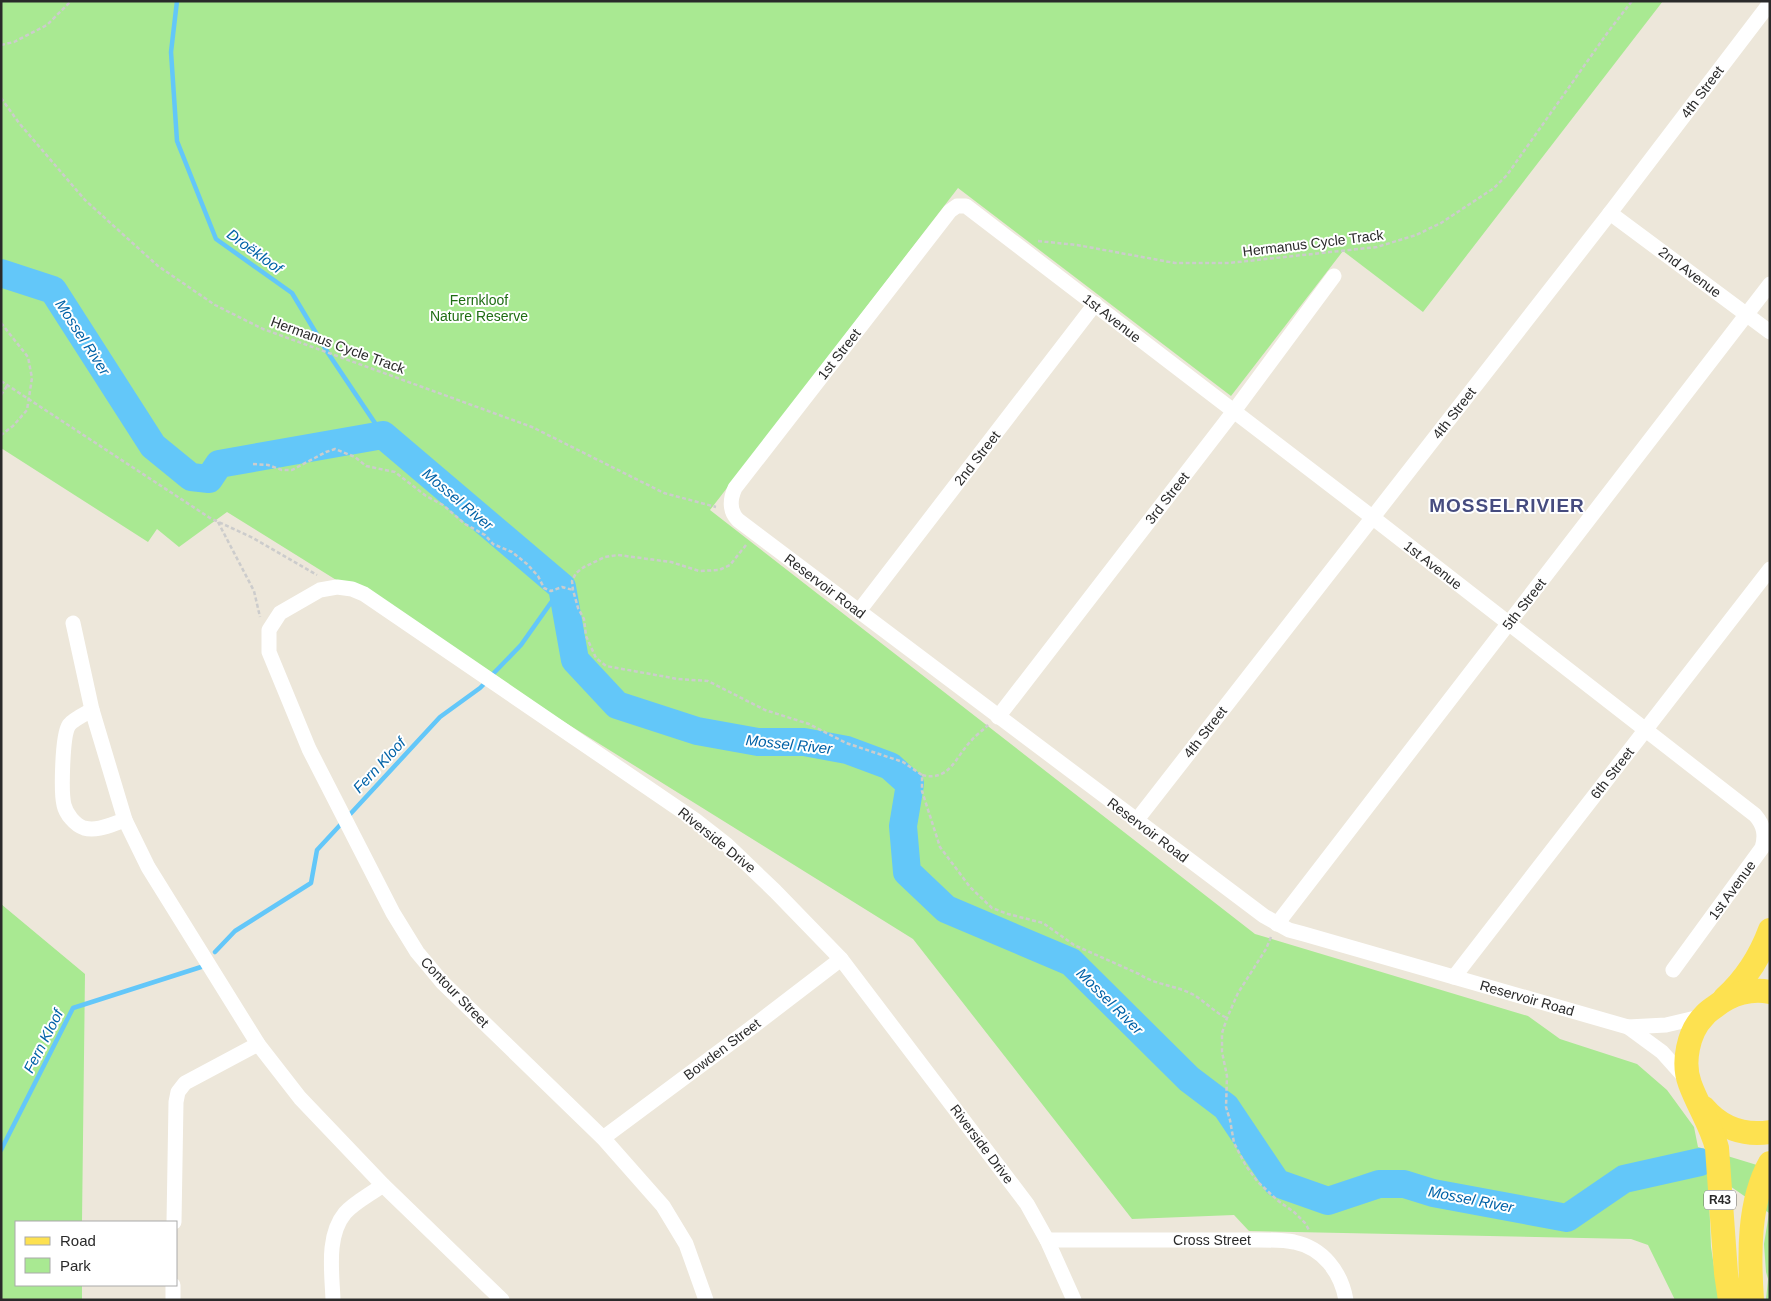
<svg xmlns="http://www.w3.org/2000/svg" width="1771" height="1301" font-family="Helvetica,sans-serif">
<rect width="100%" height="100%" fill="#ede7da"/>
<!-- green -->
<g fill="#a9e992">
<polygon points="1,1 1663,1 1423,312 1343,251 1231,396 958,188 710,510 1255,934 1528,1016 1560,1039 1637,1064 1667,1090 1694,1127 1698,1147 1770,1169 1770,1300 1766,1300 1768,1279 1766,1272 1764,1244 1769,1213 1708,1171 1711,1247 1719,1300 1675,1300 1648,1245 1631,1239 1249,1231 1234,1215 1132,1219 913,939 227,512 179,547 157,529 148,542 1,448"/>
<polygon points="1,904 85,974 82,1222 16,1222 16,1285 82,1285 82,1300 1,1300"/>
</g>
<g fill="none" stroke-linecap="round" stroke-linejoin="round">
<!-- stream -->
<g stroke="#63c7f9" stroke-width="4.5">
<polyline points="177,1 171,52 177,141 216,239 292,293 328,353 383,435"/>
<polyline points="491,676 521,645 562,587"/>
<polyline points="215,952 235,931 311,883 317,850 440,717 480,688 486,682"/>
<polyline points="1,1150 73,1008 201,967"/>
</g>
<!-- river -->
<polyline stroke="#63c7f9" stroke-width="28" points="1,273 53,290 153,446 191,477 209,479 219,464 383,435 562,587 575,660 617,705 697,731 758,742 804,742 847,750 890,766 910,784 903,826 907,872 946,909 1071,962 1189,1079 1226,1107 1277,1183 1328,1201 1379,1184 1404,1184 1433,1193 1567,1218 1624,1179 1700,1162"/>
<!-- path -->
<g stroke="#ccc" stroke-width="2.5" stroke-dasharray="4 2.5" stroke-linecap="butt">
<polyline points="1,45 14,42 47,25 71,1"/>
<polyline points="1,98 19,123 85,200 158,266 215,305 263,329 532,427 664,493 716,507"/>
<polyline points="1038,241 1077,245 1175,263 1229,263 1377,247 1416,235 1441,223 1494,188 1507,175 1608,32 1632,1"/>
<polyline points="1,323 28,357 32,378 27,410 13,426 1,435"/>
<polyline points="1,381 210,518 253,538 317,575"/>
<polyline points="1,395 7,386"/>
<polyline points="253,464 268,465 282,470 292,470 326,452 335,449 355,457 366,466 395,472 426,496 443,505 465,524 485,535 493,544 512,552 527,564 538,576 544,588 551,591 562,587 573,590"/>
<polyline points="218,522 254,591 260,617"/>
<path d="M746 545 730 565 719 570 699 571 671 562 618 555 605 557 584 567 576 573 572 581 573 590 578 608 584 619 586 636 596 658 606 666 617 668 678 679 708 681 765 710 809 724 846 743 903 762 922 775V791L940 847 970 887 992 908 1008 914 1043 923 1074 945 1139 974C1154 984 1171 985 1188 992 1202 998 1212 1011 1227 1018"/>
<path d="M922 775C949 782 955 758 970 742 975 736 982 731 988 725"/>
<polyline points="1271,937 1266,949 1238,993 1227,1018 1222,1033 1222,1052 1227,1076 1226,1107 1230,1120 1234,1143 1246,1166 1258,1182 1277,1200 1294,1212 1305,1223 1309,1230"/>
</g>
<!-- minor -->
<g stroke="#fff" stroke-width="15">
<polyline points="1610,213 1770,332"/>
<polyline points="859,611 1095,304"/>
<polyline points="73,623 92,710 125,820 148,867 258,1044 300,1098 383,1185 502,1300"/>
<path d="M92 710C85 714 74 719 69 725 62 735 61 793 64 805 66 814 75 825 84 828 97 832 112 824 125 820"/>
<polyline points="998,717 1234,411 1334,276"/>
<polyline points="1136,821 1610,213 1770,3"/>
<polyline points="1277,924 1770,284"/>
<path d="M1673 970 1762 848C1766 835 1764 825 1755 815L1372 517 966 206H957L950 211 735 488C730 499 729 511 738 520L1264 916 1289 930 1304 934 1628 1027 1666 1025 1704 1016"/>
<polyline points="1454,977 1770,569"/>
<polyline points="1628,1027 1662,1052 1688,1081"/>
<polyline points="603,1138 751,1028 841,959"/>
<polyline points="174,1222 176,1102 178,1092 185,1083 258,1044"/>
<path d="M1047 1240H1259C1270 1240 1283 1240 1294 1242 1323 1248 1341 1272 1346 1300"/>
<polyline points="173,1300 173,1285"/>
<path d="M333 1300C332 1272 326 1236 345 1213 355 1202 371 1194 383 1185"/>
<polyline points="706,1300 686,1244 663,1206 603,1138 442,982 417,952 393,913 309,749 269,652 269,630 280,613 320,590 337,587 352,589 364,594 695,820 727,845 775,891 841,959 1027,1204 1047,1240 1074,1300"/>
</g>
<!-- primary -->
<g stroke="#fde150" stroke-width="24">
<path d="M1725 998C1746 979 1760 957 1770 930"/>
<path d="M1704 1108C1721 1128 1744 1136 1770 1132"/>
<path d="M1730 1300 1726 1273 1717 1148C1711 1125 1698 1106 1690 1084 1682 1063 1688 1032 1704 1016 1707 1012 1712 1009 1716 1006 1731 994 1751 988 1770 992"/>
<path d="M1752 1300C1749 1256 1748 1202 1770 1163"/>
</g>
</g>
<g text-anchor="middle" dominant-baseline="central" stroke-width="4" stroke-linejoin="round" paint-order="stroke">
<!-- shield labels -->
<rect fill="#fff" stroke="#6a6a6a" stroke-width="1" x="1704" y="1190.5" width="32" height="19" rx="4"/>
<g font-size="12" font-weight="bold" fill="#2a2a2a">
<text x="1720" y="1200">R43</text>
</g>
<!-- street labels -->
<g font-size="14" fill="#2a2a2a" stroke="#fff">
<text transform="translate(1702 92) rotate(-53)">4th Street</text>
<text transform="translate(1313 243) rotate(-7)">Hermanus Cycle Track</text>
<text transform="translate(1690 272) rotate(37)">2nd Avenue</text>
<text transform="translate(1112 318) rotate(38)">1st Avenue</text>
<text transform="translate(338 345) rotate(20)">Hermanus Cycle Track</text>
<text transform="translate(839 354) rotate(-52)">1st Street</text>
<text transform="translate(1454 413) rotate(-52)">4th Street</text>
<text transform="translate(977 458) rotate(-52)">2nd Street</text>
<text transform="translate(1167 498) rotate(-52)">3rd Street</text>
<text transform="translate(1433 565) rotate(38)">1st Avenue</text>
<text transform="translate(825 586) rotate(37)">Reservoir Road</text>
<text transform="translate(1524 604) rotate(-52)">5th Street</text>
<text transform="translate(1205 732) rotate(-52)">4th Street</text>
<text transform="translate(1612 773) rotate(-52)">6th Street</text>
<text transform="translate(1148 830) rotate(37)">Reservoir Road</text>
<text transform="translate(717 840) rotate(39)">Riverside Drive</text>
<text transform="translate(1732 890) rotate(-54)">1st Avenue</text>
<text transform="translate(455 992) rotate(46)">Contour Street</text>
<text transform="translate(1527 998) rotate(16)">Reservoir Road</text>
<text transform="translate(722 1049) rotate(-37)">Bowden Street</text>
<text transform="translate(982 1144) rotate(53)">Riverside Drive</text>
<text x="1212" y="1240">Cross Street</text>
</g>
<!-- park labels -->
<g font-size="14" fill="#1f6e13" stroke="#fff">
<text x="479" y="300">Fernkloof<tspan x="479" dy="16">Nature Reserve</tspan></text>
</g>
<!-- water labels -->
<g font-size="15" font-style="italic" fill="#0162a7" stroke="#fff">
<text transform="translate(255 251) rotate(36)">Droëkloof</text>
<text transform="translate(83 337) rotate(57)">Mossel River</text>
<text transform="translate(458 499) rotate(40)">Mossel River</text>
<text transform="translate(789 744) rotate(6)">Mossel River</text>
<text transform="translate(379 765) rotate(-47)">Fern Kloof</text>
<text transform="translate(1110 1001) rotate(45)">Mossel River</text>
<text transform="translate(43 1041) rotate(-63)">Fern Kloof</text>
<text transform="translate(1471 1199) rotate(11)">Mossel River</text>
</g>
<!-- district labels -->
<g font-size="19" font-weight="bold" letter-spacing="1" fill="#464c7f" stroke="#fff">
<text x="1507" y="505">MOSSELRIVIER</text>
</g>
</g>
<!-- border -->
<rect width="1771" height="1301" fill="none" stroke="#2a2a2a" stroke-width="5"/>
<!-- legend -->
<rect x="15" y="1221" width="162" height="65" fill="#ffffff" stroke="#aaaaaa"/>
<rect x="25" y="1237" width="25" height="8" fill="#fde150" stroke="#aaaaaa"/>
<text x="60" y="1246" font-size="15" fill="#2a2a2a">Road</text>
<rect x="25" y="1258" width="25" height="15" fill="#a9e992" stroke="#aaaaaa"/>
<text x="60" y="1271" font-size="15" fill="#2a2a2a">Park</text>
</svg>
